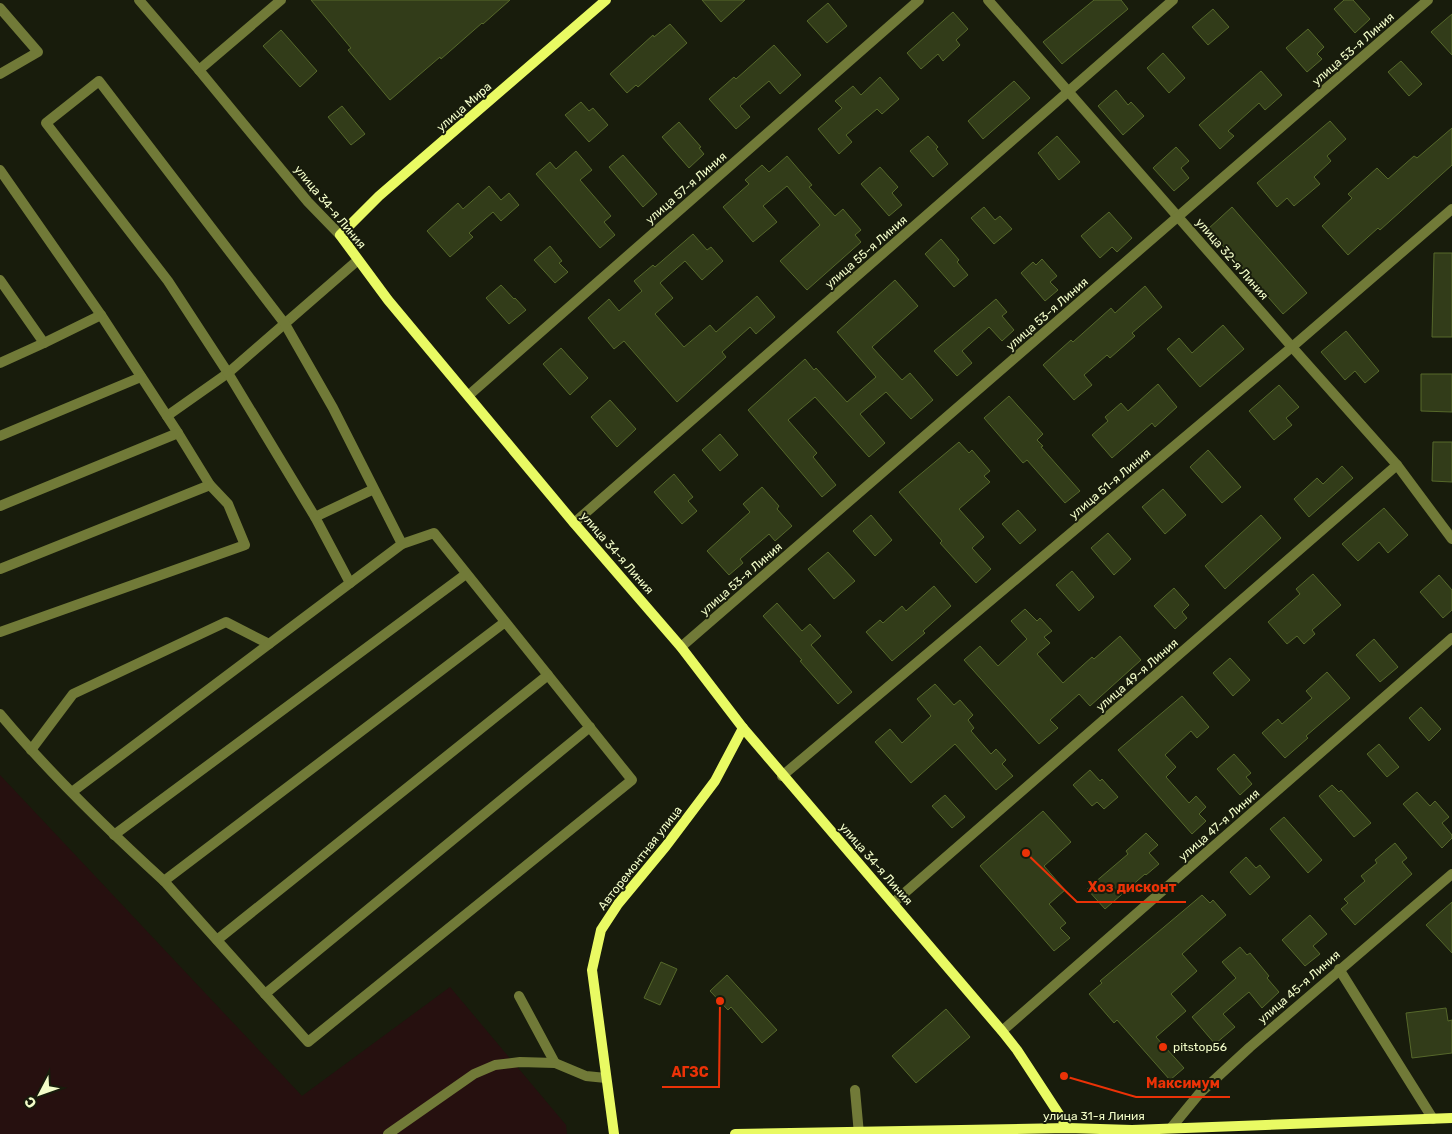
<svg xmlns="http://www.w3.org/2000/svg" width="1452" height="1134" font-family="Rubik,sans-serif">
<rect width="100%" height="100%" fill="#181c0c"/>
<!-- green -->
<polygon fill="#26100f" points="0,775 302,1096 450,987 566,1125 567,1134 0,1134"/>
<!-- building -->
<g fill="#323c19" stroke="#56682b">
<polygon points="311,0 510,0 483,24 482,23 441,59 440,57 390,100 348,50 351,48"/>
<polygon points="702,0 745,0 721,22"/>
<polygon points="1094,0 1121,0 1128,9 1062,64 1043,42"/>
<polygon points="1344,0 1353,0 1370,19 1355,33 1334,9"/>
<polygon points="828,3 847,26 827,43 807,21"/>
<polygon points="1213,9 1229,27 1208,45 1192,27"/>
<polygon points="953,12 968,29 956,40 960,45 943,61 938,54 921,69 907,53"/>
<polygon points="1452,14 1452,55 1431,32"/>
<polygon points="670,24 687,43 638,87 636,85 627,93 610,74 653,35 654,37"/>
<polygon points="1308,29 1324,47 1317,54 1322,59 1307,72 1286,48"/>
<polygon points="281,30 317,71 300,87 263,46"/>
<polygon points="774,45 801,75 780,94 769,81 740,106 750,117 736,129 709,99 734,77 736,79"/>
<polygon points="1163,53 1185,78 1169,93 1147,68"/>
<polygon points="1401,61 1422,84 1409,96 1388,72"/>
<polygon points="1261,71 1282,95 1265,110 1259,103 1228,131 1234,136 1220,149 1199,125"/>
<polygon points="880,77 899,99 882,114 877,109 846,135 852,142 839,154 818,129 842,108 835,101 853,86 861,95"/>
<polygon points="1014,81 1030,98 983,139 968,121"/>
<polygon points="1116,90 1128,105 1131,102 1144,116 1123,135 1098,106"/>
<polygon points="581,102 589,111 593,108 608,125 589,142 565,115"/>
<polygon points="342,106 365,134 351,145 328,117"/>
<polygon points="1330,121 1346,139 1327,156 1331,161 1314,177 1320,184 1294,206 1287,198 1277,207 1257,183"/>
<polygon points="679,122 701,147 699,148 704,154 689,168 662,137"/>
<polygon points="1452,128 1452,165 1380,230 1378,228 1348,255 1322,226 1352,198 1348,194 1377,168 1388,179 1414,156 1417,158"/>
<polygon points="928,136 938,147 936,149 948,164 933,177 910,151"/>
<polygon points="1057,136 1080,162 1059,180 1038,153"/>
<polygon points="1176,147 1189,161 1181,168 1189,178 1174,191 1153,168"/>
<polygon points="576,151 592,170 580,180 611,216 604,222 615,235 600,248 536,174 550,162 556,169"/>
<polygon points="623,155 657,194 643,207 609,167"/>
<polygon points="787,156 812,185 809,187 835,216 843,209 861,230 855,235 861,242 807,290 780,261 820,225 787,186 763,206 777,222 753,242 723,207 749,184 745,180 762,165 769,172"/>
<polygon points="880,167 898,187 892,193 902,205 889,216 861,184"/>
<polygon points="489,186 501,200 509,193 519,205 501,221 493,212 469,233 473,237 450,257 427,231 458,203 463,209"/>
<polygon points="984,207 995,220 1000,216 1012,229 994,244 971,218"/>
<polygon points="1232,207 1307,293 1283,314 1208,229"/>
<polygon points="1109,212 1132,238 1117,252 1112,247 1100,258 1081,236"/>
<polygon points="693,234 707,250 711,247 723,261 702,280 685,261 660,283 673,298 655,314 684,347 710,325 716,332 757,296 775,317 756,334 750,327 722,352 726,357 677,402 624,341 614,349 588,318 609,299 619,311 642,291 634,281 653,265 655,267"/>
<polygon points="941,239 959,260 957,262 968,275 954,287 925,254"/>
<polygon points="550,246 562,261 559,263 568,272 555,283 534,260"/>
<polygon points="1434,253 1452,253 1452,337 1432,337"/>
<polygon points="1042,259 1057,276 1050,282 1058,290 1045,301 1021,273 1033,262 1036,265"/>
<polygon points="895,280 918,306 872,347 902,380 910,373 933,400 911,419 886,392 860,414 885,443 869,457 815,397 788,420 817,453 813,457 836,485 822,497 748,410 805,359 814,370 816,368 847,402 876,377 837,332"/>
<polygon points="501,285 514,299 515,298 526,310 509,324 486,298"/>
<polygon points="1145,286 1162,307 1132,333 1135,336 1110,358 1107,355 1084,375 1092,385 1074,400 1043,365 1071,340 1073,342 1111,308 1115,313"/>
<polygon points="996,299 1007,312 1002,316 1014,330 1002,341 989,327 962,351 972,363 957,376 934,351"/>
<polygon points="1223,325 1244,349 1200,387 1167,349 1179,338 1192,353"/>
<polygon points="1346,331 1379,371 1365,383 1355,371 1345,380 1321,352"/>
<polygon points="561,348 588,378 570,395 543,364"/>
<polygon points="1421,374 1452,374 1452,412 1421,411"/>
<polygon points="1158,384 1177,407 1155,427 1152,423 1112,458 1092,435 1108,421 1105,417 1121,403 1128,411"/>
<polygon points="1279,385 1299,407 1286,418 1292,425 1274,440 1249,411"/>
<polygon points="1009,396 1043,434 1037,440 1043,446 1041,447 1080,491 1065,503 1027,460 1023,463 984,418"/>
<polygon points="610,400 636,429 617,447 591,417"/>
<polygon points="720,434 738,455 720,471 702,450"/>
<polygon points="959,442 969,453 972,450 990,471 984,476 990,482 959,509 984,537 972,548 991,569 976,583 940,543 942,541 899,492"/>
<polygon points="1433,442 1452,442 1452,482 1432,481"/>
<polygon points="1208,450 1241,487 1222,503 1190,467"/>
<polygon points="1342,466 1353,478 1309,517 1294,499 1317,478 1323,484"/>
<polygon points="674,474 693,497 688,501 697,511 682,524 654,492"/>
<polygon points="762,487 779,506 777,509 792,526 775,541 769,534 740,559 743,563 729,575 707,551 750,512 743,504"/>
<polygon points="1163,489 1186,515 1165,534 1142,507"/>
<polygon points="1384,508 1408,535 1388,553 1379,542 1358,561 1342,544"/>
<polygon points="1018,510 1036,530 1020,544 1002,524"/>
<polygon points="871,515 892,540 875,556 853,531"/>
<polygon points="1261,515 1281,538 1225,589 1205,566"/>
<polygon points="1108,533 1131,559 1114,575 1091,548"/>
<polygon points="828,552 855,581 834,599 808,569"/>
<polygon points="1072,571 1094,597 1079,611 1056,585"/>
<polygon points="1313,574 1341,605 1312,630 1315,634 1304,644 1297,636 1287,644 1268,622 1300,594 1296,589"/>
<polygon points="1439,575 1452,590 1452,610 1443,618 1420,592"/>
<polygon points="934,586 951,606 923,631 925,633 892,661 866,632 880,620 883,623 902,606 906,611"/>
<polygon points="1174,588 1189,605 1182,612 1187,618 1175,629 1154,606"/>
<polygon points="777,603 802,631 810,624 821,636 811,645 852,692 838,704 800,661 802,660 763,616"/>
<polygon points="1025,609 1037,621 1040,618 1052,631 1044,637 1050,643 1037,654 1063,683 1092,657 1094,659 1120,636 1141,660 1090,706 1079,694 1050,720 1058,728 1039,744 964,660 980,646 998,666 1027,639 1011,621"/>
<polygon points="1374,639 1398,667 1380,682 1356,655"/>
<polygon points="1230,658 1250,680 1233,696 1213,673"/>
<polygon points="1327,672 1350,698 1306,736 1308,738 1285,758 1262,733 1278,719 1282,724 1312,698 1306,691"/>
<polygon points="935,684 954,705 960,700 973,715 968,720 974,728 971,731 991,754 996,749 1006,760 1002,764 1013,776 996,790 955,744 911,783 875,742 890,729 902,743 931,716 917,699"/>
<polygon points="1182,696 1209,727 1197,738 1191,731 1165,755 1176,767 1166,777 1189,803 1196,796 1206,807 1199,814 1206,821 1192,834 1118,750"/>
<polygon points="1421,707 1441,729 1429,741 1409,718"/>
<polygon points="1379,744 1399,767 1387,777 1367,754"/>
<polygon points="1234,754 1251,773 1246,777 1252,784 1240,795 1217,769"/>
<polygon points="1090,770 1100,781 1102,779 1118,797 1104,809 1097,802 1092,806 1073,785"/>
<polygon points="1332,785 1339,792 1341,790 1371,823 1354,837 1319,796"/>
<polygon points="1417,792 1430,806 1435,801 1449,817 1442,823 1452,835 1452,838 1442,848 1403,804"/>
<polygon points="945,795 965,817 952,828 932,806"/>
<polygon points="1043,811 1071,842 1044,866 1065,890 1049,904 1066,923 1060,928 1070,938 1054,951 980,866"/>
<polygon points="1284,817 1322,860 1308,873 1270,829"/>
<polygon points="1146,833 1158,845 1149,853 1159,864 1146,875 1145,874 1105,909 1087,889 1128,854 1126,851"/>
<polygon points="1395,843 1407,858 1402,862 1412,874 1355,925 1341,909 1348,903 1344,899 1365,881 1361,876 1377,863 1375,860"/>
<polygon points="1246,857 1256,868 1260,865 1270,877 1250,895 1230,872"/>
<polygon points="1202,895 1210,903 1213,900 1226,915 1182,954 1197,971 1171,994 1186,1011 1156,1037 1184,1068 1170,1080 1117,1020 1114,1023 1089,994 1102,983 1100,981"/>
<polygon points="1452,902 1452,953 1426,925"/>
<polygon points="1310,915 1327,934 1313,946 1320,954 1305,966 1282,940"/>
<polygon points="1240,947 1247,955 1250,953 1269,976 1267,978 1279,992 1262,1008 1249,992 1223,1014 1235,1027 1215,1044 1192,1017 1236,978 1222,962"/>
<polygon points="661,962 677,969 660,1005 644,998"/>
<polygon points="727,975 777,1030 762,1043 731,1007 728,1010 710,991"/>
<polygon points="1446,1008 1448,1021 1452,1020 1452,1053 1412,1058 1406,1013"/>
<polygon points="946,1009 970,1037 916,1083 892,1056"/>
</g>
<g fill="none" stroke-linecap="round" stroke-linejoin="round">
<!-- lane -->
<g stroke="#717a38" stroke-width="10">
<polyline points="0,8 38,52 0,74"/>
<polyline points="0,170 101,315 178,433 210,485 228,504 245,545 0,632"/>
<polyline points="0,280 44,343"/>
<polyline points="0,363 44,343 101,315"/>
<polyline points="167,416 228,373 358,260"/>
<polyline points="0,436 141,377"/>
<polyline points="374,489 315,517 228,373 168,281 46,123 99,81 285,324 333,408 402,544"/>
<polyline points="0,506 178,433"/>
<polyline points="315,517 350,583"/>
<polyline points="0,569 210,485"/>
<path d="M0 714C50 774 106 828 164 881"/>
<polyline points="31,750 73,694 226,622 269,644"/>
<polyline points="72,792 402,544 434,533 632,780 308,1042 164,881 505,622"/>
<polyline points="114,835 466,574"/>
<polyline points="217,940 548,675"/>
<polyline points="1339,969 1433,1119"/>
<polyline points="265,994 590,727"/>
<polyline points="519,996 555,1063"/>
<polyline points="855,1090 859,1134"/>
<polyline points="388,1134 474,1074 495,1065 520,1062 555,1063 586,1076 606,1078"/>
</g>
<!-- street -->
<g stroke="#717a38" stroke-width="10">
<polyline points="139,0 199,70 308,202 340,235"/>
<polyline points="988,0 1292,347 1397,465 1452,539"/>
<polyline points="199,70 281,0"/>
<polyline points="469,395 919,0"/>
<polyline points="574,523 1173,0"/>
<polyline points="681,647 1428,0"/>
<polyline points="782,776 1292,347 1452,209"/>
<polyline points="893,903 1397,465"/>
<polyline points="1002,1031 1452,638"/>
<polyline points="1171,1128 1199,1094 1250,1047 1452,874"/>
</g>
<!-- secondary -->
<g stroke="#e9fa63" stroke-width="10">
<polyline points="606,0 379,196 340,235 388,300 574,523 681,647 743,728 1002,1031 1017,1050 1068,1128"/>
<polyline points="614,1134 592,970 601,930 618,904 666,846 715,781 743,728"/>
<polyline points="735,1134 1068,1128 1132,1130 1452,1118"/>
</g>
</g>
<!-- markers -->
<circle fill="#eb3207" stroke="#181c0c" stroke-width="2" cx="1163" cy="1047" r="5"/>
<g text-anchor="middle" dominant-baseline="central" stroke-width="4" stroke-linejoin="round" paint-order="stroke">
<!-- street labels -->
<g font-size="12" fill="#f3fdc9" stroke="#181c0c">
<text transform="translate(1353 49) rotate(-41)">улица 53-я Линия</text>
<text transform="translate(464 107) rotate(-41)">улица Мира</text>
<text transform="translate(686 188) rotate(-41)">улица 57-я Линия</text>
<text transform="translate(330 207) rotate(50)">улица 34-я Линия</text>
<text transform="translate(866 252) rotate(-41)">улица 55-я Линия</text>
<text transform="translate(1232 259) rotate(49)">улица 32-я Линия</text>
<text transform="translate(1047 314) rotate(-41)">улица 53-я Линия</text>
<text transform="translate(1110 484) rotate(-40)">улица 51-я Линия</text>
<text transform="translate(617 553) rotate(49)">улица 34-я Линия</text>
<text transform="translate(741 579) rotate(-41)">улица 53-я Линия</text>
<text transform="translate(1137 675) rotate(-41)">улица 49-я Линия</text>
<text transform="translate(1219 825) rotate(-41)">улица 47-я Линия</text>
<text transform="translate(640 858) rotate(-52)">Авторемонтная улица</text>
<text transform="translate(876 864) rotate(49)">улица 34-я Линия</text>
<text transform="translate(1299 987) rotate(-41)">улица 45-я Линия</text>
<text x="1094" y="1116">улица 31-я Линия</text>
</g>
<!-- poi labels -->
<g font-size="12" fill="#f3fdc9" stroke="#181c0c" text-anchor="start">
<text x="1173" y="1047">pitstop56</text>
</g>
</g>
<!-- callouts -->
<path fill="none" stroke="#eb3207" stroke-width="2" d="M1026 853L1077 902H1186M720 1001L719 1087H662M1064 1076L1136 1097H1230"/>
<g fill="#eb3207" stroke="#181c0c" stroke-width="2">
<circle cx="1026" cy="853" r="5"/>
<circle cx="720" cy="1001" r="5"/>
<circle cx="1064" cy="1076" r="5"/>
</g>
<g font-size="14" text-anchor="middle" font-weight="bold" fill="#eb3207" stroke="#181c0c" stroke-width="4" stroke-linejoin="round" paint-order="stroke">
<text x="1132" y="892">Хоз дисконт</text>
<text x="690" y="1077">АГЗС</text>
<text x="1183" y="1088">Максимум</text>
</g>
<!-- north arrow -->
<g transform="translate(40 1094) rotate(229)" stroke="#181c0c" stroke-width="4" paint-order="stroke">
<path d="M0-4L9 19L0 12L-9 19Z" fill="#f3fdc9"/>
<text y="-8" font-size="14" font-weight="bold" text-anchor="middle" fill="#f3fdc9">С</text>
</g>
</svg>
